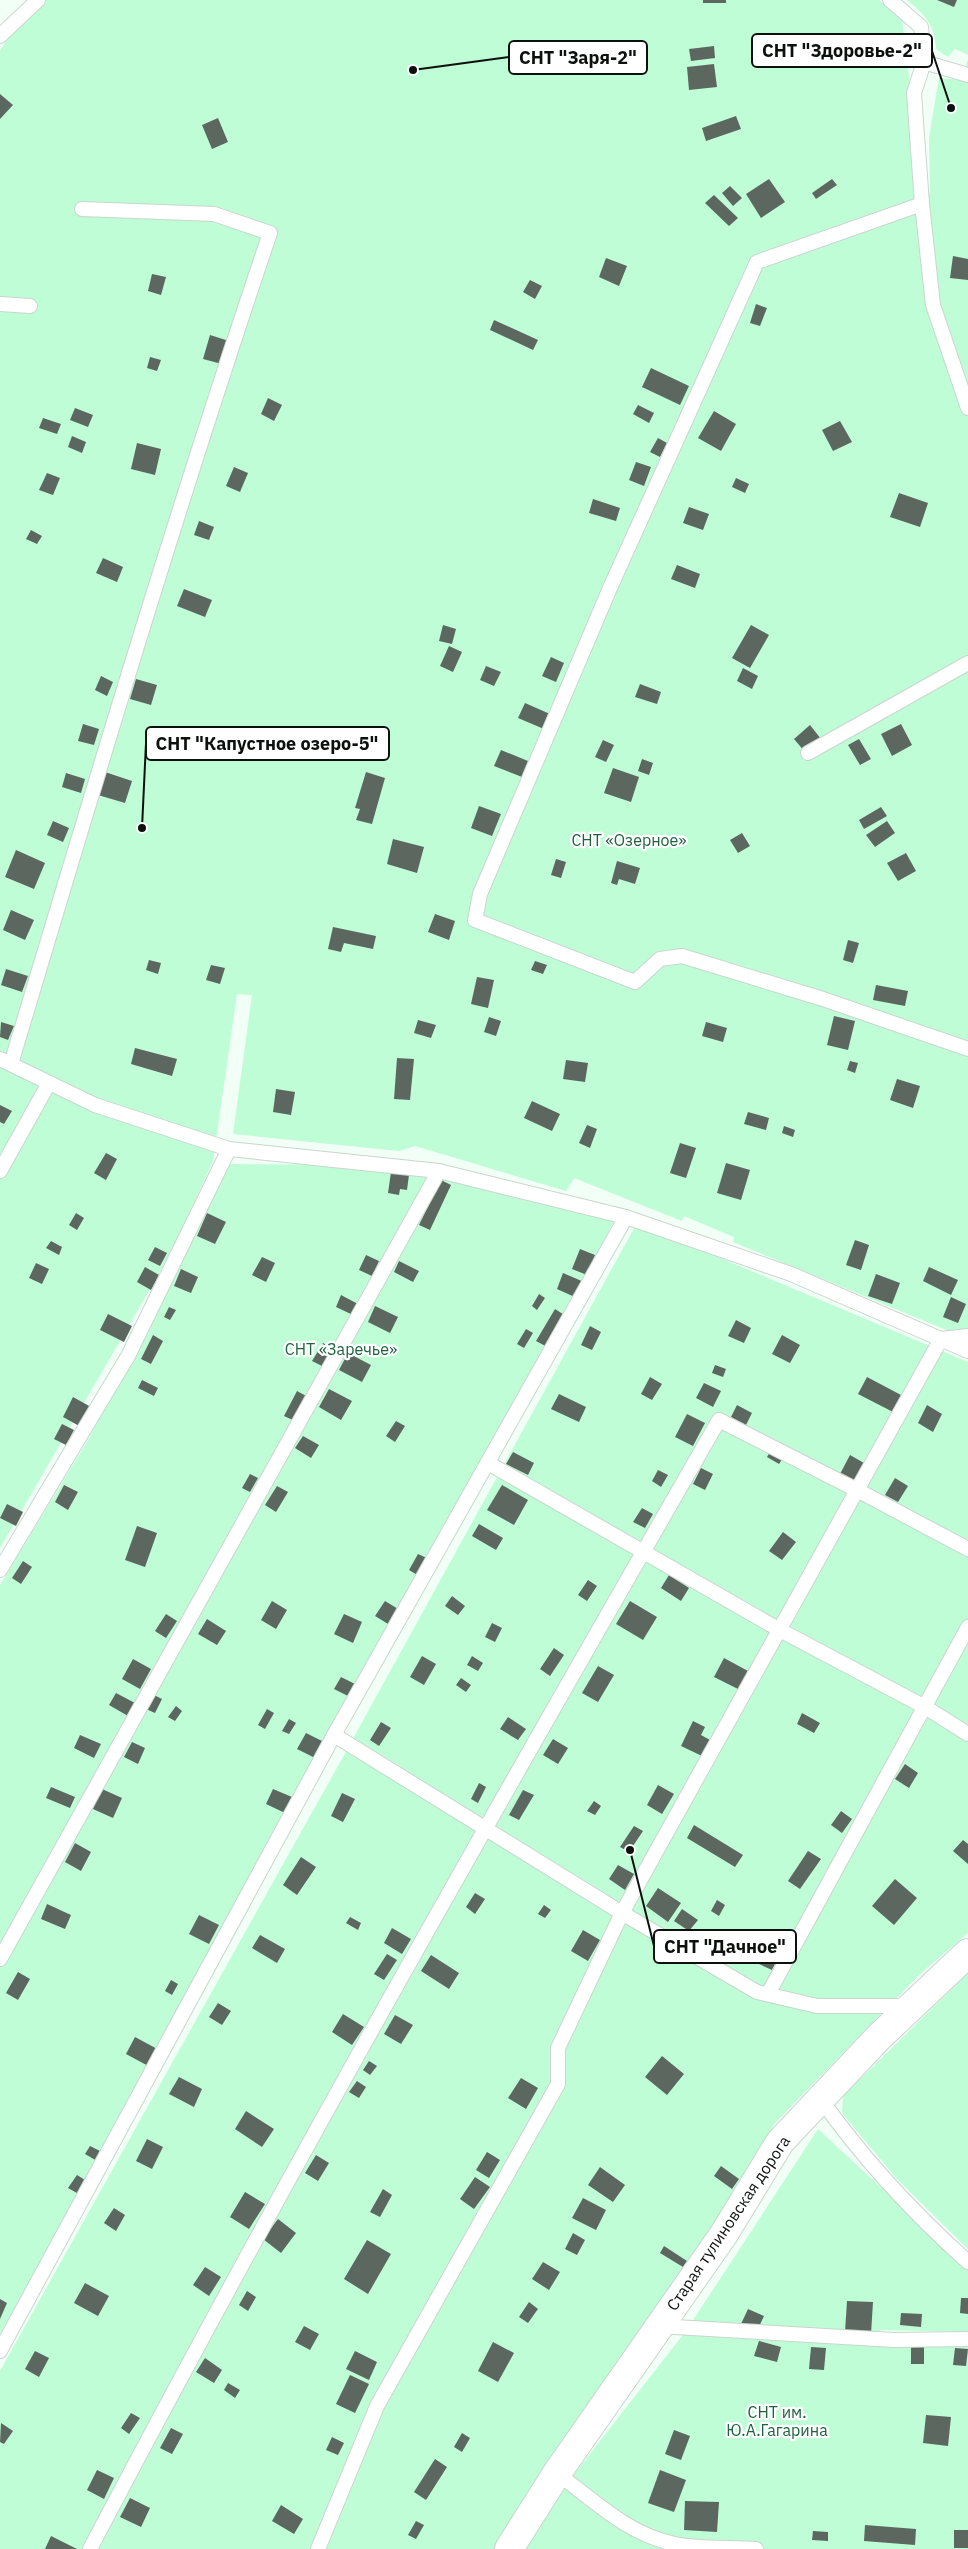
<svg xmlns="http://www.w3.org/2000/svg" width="968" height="2549" font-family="'IBM Plex Sans',sans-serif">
<rect width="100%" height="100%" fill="#f1fff6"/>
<!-- green -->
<g fill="#befdd6">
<polygon points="30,0 879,0 902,20 909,78 918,193 930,193 929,137 939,78 962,80 968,59 968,1339 733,1242 734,1237 684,1216 682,1221 574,1178 566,1191 415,1146 399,1151 233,1134 252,995 237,994 213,1161 172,1251 0,1548 0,51"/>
<path d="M907 0H968V55L955 49 948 57 936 49C935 25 925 15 907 0Z"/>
<polygon points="230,1164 368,1165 427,1173 614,1221 541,1368 177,2025 0,2334 0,1585 88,1440"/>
<polygon points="637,1223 968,1362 968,1933 921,1973 775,2123 706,2241 703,2239 497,2549 0,2549 0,2371 338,1766"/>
<polygon points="968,1973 968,2249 897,2179 842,2113 843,2096"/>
<polygon points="818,2129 968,2268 968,2332 880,2330 880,2345 968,2346 968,2549 526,2549 564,2487 686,2331"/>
</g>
<!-- building -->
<g fill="#5c6760">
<rect x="703" y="0" width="23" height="3"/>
<polygon points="937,0 957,0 954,7"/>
<polygon points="714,46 715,58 691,61 689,49"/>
<polygon points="714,64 717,87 689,90 687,67"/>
<polygon points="0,94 13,105 0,119"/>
<polygon points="736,116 741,129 706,141 702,128"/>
<polygon points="218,118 228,142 212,149 202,125"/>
<polygon points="769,179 785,202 761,218 746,194"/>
<polygon points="832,179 837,185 816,199 812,193"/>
<polygon points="730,186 742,198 733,206 722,193"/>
<polygon points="714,195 738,218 729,226 705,203"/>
<polygon points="953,256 968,259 968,280 950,278"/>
<polygon points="606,258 627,266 619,286 599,277"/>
<polygon points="152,274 166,277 161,295 148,291"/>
<polygon points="530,280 542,286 535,299 523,292"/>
<polygon points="756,304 767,308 760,326 750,323"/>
<polygon points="494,320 538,340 533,350 490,330"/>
<polygon points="210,335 229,341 222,364 203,359"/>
<polygon points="150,357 161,360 157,371 147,368"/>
<polygon points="651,368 689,386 680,405 642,387"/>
<polygon points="268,398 282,405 274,421 261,414"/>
<polygon points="638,405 654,413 649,423 633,414"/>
<polygon points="75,408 93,415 88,427 70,420"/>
<polygon points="714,411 736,424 721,451 698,438"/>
<polygon points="43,418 61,424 57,434 39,428"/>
<polygon points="840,421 852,442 833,451 822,430"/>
<polygon points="72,436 86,442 82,453 68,447"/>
<polygon points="658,438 667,443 660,457 650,452"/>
<polygon points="137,443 161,449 155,475 131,469"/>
<polygon points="636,462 651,467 644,486 629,480"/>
<polygon points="234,467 248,473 240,492 226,486"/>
<polygon points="47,473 60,478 53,495 39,490"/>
<polygon points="736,478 749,484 745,493 732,487"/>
<polygon points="899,493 928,503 920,527 890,517"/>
<polygon points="593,499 620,508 616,521 589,513"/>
<polygon points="689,507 709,514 703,530 683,523"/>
<polygon points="199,521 214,527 209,540 194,535"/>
<polygon points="31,530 42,536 37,544 26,539"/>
<polygon points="103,558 123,567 117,582 96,573"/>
<polygon points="677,565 700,574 695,588 671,579"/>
<polygon points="184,589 212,600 205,617 177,606"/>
<polygon points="443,625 456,629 452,644 439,641"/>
<polygon points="751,625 769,635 750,668 732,658"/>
<polygon points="449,646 462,652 453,672 440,666"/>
<polygon points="551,657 564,663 556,682 542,676"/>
<polygon points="486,666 501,672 494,686 480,680"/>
<polygon points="743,668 758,676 752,689 737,681"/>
<polygon points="101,676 113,682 107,696 95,690"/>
<polygon points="136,679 157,685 151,705 130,699"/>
<polygon points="640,684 661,692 657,704 635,697"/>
<polygon points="525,703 550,714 544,729 518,718"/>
<polygon points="83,724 99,729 94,745 78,741"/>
<polygon points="901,724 912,745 892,756 881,734"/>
<polygon points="810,725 821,739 805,752 794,739"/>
<polygon points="859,739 871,759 860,765 848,745"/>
<polygon points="603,740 614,745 606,762 595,757"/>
<polygon points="501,750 528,761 522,777 494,766"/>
<polygon points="642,759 653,763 649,775 638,771"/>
<polygon points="613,768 639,777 631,802 604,793"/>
<polygon points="105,772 132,781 125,803 98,795"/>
<polygon points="366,772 385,778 372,824 356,820 360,809 355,808"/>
<polygon points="66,773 85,779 81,793 62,787"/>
<polygon points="479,806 501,814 492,836 471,828"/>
<polygon points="881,807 887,816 864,829 859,820"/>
<polygon points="53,821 69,828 63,842 47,835"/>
<polygon points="887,821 895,833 875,847 866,835"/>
<polygon points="742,833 750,846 738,853 730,840"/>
<polygon points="393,839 424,847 417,873 387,864"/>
<polygon points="16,850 45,863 34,889 5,877"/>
<polygon points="906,853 916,871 898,881 887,863"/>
<polygon points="556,859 566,862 561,878 551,875"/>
<polygon points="617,861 640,868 635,884 619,879 617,885 611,883"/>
<polygon points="11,910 34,920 25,940 3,930"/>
<polygon points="435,914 455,921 449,940 428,932"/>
<polygon points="333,927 376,936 373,949 344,943 341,952 328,949"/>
<polygon points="848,940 859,943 853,963 843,960"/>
<polygon points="149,960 161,963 158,974 146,970"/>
<polygon points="535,961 547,965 543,974 531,970"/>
<polygon points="211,965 225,968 220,984 206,980"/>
<polygon points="6,969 28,976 22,992 1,985"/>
<polygon points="477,977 494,980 488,1008 471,1004"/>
<polygon points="876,985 908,991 905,1006 873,1000"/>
<polygon points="834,1016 855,1021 848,1050 827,1045"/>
<polygon points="489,1017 501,1021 496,1036 484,1032"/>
<polygon points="418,1020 436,1025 431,1038 414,1033"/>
<polygon points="1,1022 14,1026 8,1040 0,1037"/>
<polygon points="706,1022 727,1028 723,1042 702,1036"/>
<polygon points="135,1048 177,1059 172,1076 131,1064"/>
<polygon points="397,1058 414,1059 410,1100 394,1099"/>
<polygon points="566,1060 588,1063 585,1082 563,1079"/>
<polygon points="850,1061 858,1063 855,1073 847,1070"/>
<polygon points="897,1079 920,1086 913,1108 890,1100"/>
<polygon points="276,1089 295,1092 291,1115 273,1112"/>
<polygon points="532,1101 560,1114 552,1131 524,1118"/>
<polygon points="0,1105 12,1111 4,1124 0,1122"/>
<polygon points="748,1112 769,1118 766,1130 744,1124"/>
<polygon points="587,1125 597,1129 590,1148 579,1143"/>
<polygon points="784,1126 795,1130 793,1137 782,1133"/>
<polygon points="680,1143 696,1148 686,1178 670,1173"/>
<polygon points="106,1153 117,1159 106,1180 94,1173"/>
<polygon points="726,1163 750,1170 741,1200 717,1193"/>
<polygon points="391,1172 409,1175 407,1190 400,1189 399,1195 388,1193"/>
<polygon points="441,1180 451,1185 430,1230 419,1225"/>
<polygon points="76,1213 84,1218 77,1230 69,1225"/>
<polygon points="207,1213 226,1222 215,1244 197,1236"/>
<polygon points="855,1240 869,1245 861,1270 846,1265"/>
<polygon points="51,1241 62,1247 59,1255 46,1248"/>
<polygon points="155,1247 167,1253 160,1266 148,1260"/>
<polygon points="580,1249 595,1255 587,1275 572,1269"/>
<polygon points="366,1255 379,1261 372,1276 359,1270"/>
<polygon points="262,1257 275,1263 266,1282 252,1275"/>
<polygon points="399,1261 419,1271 413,1282 394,1272"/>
<polygon points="36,1263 49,1269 42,1284 29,1278"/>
<polygon points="145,1267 159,1275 151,1290 137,1282"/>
<polygon points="929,1267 958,1280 951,1295 923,1281"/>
<polygon points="181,1269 198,1277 191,1293 174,1286"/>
<polygon points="563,1273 584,1282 577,1298 557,1289"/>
<polygon points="876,1274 900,1283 892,1304 868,1296"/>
<polygon points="539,1294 545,1298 537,1310 532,1306"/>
<polygon points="341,1295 358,1304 353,1315 336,1307"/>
<polygon points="951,1297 966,1304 958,1323 943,1317"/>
<polygon points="375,1306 398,1317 390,1333 368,1322"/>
<polygon points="169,1307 176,1310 170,1320 164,1317"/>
<polygon points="555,1309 569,1318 551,1349 536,1341"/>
<polygon points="108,1314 132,1326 124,1342 100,1330"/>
<polygon points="736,1320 751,1328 744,1343 728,1336"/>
<polygon points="590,1326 601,1332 592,1350 581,1345"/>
<polygon points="526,1329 533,1333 524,1348 517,1344"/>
<polygon points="153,1335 163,1341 151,1364 141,1359"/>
<polygon points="782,1335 800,1345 790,1363 772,1354"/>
<polygon points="323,1343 332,1349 322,1366 312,1361"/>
<polygon points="348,1353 371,1365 362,1382 339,1370"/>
<polygon points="715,1365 726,1369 723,1377 712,1373"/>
<polygon points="650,1377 662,1384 652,1400 641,1394"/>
<polygon points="867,1377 901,1395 893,1412 858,1394"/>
<polygon points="142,1380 158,1388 154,1396 138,1388"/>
<polygon points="704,1383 721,1391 713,1407 696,1398"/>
<polygon points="329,1389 352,1401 341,1420 319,1407"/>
<polygon points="297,1391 308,1397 295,1421 284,1416"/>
<polygon points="559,1394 586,1407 579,1422 551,1409"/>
<polygon points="73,1397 91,1407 81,1427 63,1417"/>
<polygon points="737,1405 752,1413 746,1425 731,1417"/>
<polygon points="927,1405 942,1414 933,1432 918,1423"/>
<polygon points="687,1414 705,1423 693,1446 675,1437"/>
<polygon points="396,1421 405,1426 395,1442 386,1436"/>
<polygon points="62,1424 74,1430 66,1445 54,1439"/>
<polygon points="303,1436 319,1445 311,1458 295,1448"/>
<polygon points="774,1445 787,1452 779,1464 767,1457"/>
<polygon points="513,1452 534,1463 528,1475 506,1464"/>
<polygon points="850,1455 864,1463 854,1482 840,1474"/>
<polygon points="701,1468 713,1474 705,1490 693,1484"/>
<polygon points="658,1470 668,1475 661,1487 652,1481"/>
<polygon points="250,1474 258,1478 250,1492 242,1488"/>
<polygon points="895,1478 908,1486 898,1502 885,1495"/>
<polygon points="64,1485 78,1492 68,1510 55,1502"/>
<polygon points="502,1485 528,1500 514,1525 487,1510"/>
<polygon points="277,1486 288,1492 276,1512 265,1505"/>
<polygon points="7,1504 23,1512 16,1526 0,1518"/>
<polygon points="642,1508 653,1514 645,1528 633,1522"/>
<polygon points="479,1524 503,1538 496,1550 472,1536"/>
<polygon points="137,1526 157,1533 145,1567 125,1560"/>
<polygon points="783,1532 796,1542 782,1560 769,1551"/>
<polygon points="418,1554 429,1559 419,1576 409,1570"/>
<polygon points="23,1561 32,1567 21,1584 12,1578"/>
<polygon points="669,1575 689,1588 681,1601 661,1588"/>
<polygon points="588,1580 597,1586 587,1601 578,1595"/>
<polygon points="452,1596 465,1606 458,1615 445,1606"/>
<polygon points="272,1601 287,1610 276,1629 261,1620"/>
<polygon points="385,1601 403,1612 393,1627 375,1616"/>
<polygon points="630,1601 657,1617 643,1640 616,1624"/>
<polygon points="166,1614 177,1621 166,1638 155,1631"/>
<polygon points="344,1614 362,1622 353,1643 334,1634"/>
<polygon points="207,1619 226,1631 217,1645 198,1634"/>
<polygon points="492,1623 502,1628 495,1642 485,1637"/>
<polygon points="554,1648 564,1655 550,1676 540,1669"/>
<polygon points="422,1656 436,1664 424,1685 410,1677"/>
<polygon points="472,1656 483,1663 478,1671 467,1665"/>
<polygon points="724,1658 748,1671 738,1689 714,1677"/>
<polygon points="133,1659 151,1669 140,1689 122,1679"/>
<polygon points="598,1666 614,1675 598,1702 582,1693"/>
<polygon points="341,1677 357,1685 350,1697 334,1689"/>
<polygon points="461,1678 471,1685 466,1692 456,1685"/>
<polygon points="116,1693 135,1703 128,1716 109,1705"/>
<polygon points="154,1695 162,1699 155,1713 146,1709"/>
<polygon points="176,1706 182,1711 175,1721 168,1717"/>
<polygon points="267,1709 274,1713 265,1729 258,1725"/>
<polygon points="802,1713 820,1723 814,1733 797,1724"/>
<polygon points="508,1717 526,1729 518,1740 500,1729"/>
<polygon points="289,1719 296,1723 289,1734 282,1731"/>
<polygon points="693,1721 705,1727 701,1735 710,1740 702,1756 681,1746"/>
<polygon points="381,1722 391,1728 379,1746 370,1740"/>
<polygon points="306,1733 324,1742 315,1758 297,1749"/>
<polygon points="80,1735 101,1744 94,1758 74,1748"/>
<polygon points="553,1739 568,1748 558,1764 543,1755"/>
<polygon points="132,1742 145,1748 138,1764 124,1757"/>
<polygon points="905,1764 918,1773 909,1788 895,1779"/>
<polygon points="479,1783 486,1787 478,1803 471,1799"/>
<polygon points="658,1785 674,1794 662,1814 647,1805"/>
<polygon points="51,1787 75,1797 70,1808 46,1798"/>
<polygon points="102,1789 122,1798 113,1818 93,1809"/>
<polygon points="273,1789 292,1797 285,1813 266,1804"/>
<polygon points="523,1790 534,1795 519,1820 509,1815"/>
<polygon points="342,1793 355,1799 343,1822 331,1816"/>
<polygon points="594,1801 601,1806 595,1815 587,1811"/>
<polygon points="841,1811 852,1819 842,1833 831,1825"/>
<polygon points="694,1825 743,1855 735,1867 687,1838"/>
<polygon points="634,1826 643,1831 629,1852 620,1847"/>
<polygon points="963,1840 968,1844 968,1864 953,1851"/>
<polygon points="75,1843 91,1852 81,1871 65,1862"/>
<polygon points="808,1851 821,1859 800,1889 788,1881"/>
<polygon points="301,1857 316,1867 297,1895 283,1885"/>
<polygon points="618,1865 634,1874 625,1890 609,1879"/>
<polygon points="895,1879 917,1898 894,1925 872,1906"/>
<polygon points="658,1888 681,1903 668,1922 646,1906"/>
<polygon points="475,1893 485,1899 475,1914 466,1907"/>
<polygon points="717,1900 725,1905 719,1916 711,1911"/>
<polygon points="47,1904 71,1915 65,1929 41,1919"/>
<polygon points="544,1905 551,1910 545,1918 538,1914"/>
<polygon points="682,1909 698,1920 689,1931 674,1921"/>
<polygon points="199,1915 219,1925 209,1944 189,1934"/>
<polygon points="350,1917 361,1923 358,1930 346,1923"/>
<polygon points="392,1928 411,1939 402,1954 384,1943"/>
<polygon points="583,1930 600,1940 588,1961 571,1951"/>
<polygon points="260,1935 285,1949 277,1963 252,1948"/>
<polygon points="764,1953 777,1960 772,1970 759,1964"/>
<polygon points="387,1954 397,1960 384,1980 374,1974"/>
<polygon points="431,1955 459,1973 449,1989 421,1971"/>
<polygon points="18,1972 30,1979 18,2000 6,1993"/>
<polygon points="171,1980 178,1984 172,1995 165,1991"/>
<polygon points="218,2003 231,2011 222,2025 209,2017"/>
<polygon points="343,2014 364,2027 352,2045 332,2032"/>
<polygon points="395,2015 413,2025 401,2044 384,2034"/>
<polygon points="135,2037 161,2051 152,2068 126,2054"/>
<polygon points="662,2056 684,2074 667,2095 645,2077"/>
<polygon points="369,2061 377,2066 370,2075 363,2070"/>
<polygon points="179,2077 202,2089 194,2107 169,2094"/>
<polygon points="521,2078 538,2088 526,2109 508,2098"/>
<polygon points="357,2081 366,2087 359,2098 349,2092"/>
<polygon points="246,2111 274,2129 262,2147 235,2129"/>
<polygon points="147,2139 163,2147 152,2169 136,2161"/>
<polygon points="90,2146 102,2152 97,2161 85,2154"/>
<polygon points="487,2152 500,2160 489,2178 476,2170"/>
<polygon points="316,2155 329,2163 318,2181 305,2173"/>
<polygon points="721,2166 739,2179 732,2189 714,2176"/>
<polygon points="600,2167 625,2185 613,2202 588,2185"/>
<polygon points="77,2175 85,2180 77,2193 68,2188"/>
<polygon points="475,2177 490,2187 474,2209 460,2199"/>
<polygon points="383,2189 392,2195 380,2217 370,2212"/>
<polygon points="245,2192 265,2204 249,2229 230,2217"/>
<polygon points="583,2198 606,2210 596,2230 572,2218"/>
<polygon points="114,2208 125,2215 116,2231 104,2223"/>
<polygon points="278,2219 296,2233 281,2253 263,2239"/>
<polygon points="573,2233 585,2240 577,2255 565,2249"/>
<polygon points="367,2240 391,2254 368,2294 344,2279"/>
<polygon points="664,2246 687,2261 683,2267 660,2253"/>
<polygon points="543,2262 560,2272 549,2290 532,2279"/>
<polygon points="205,2267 221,2277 209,2296 193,2285"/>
<polygon points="85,2283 109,2296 98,2316 74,2303"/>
<polygon points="247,2291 256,2297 248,2311 239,2305"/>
<polygon points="961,2298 968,2298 968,2314 960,2313"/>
<polygon points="0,2299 7,2303 0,2319"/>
<polygon points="847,2301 873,2302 871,2334 845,2332"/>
<polygon points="529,2302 538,2309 528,2323 519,2317"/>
<polygon points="748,2309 764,2316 757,2331 741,2324"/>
<polygon points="901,2313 922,2314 921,2327 900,2325"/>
<polygon points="304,2326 319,2334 310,2350 295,2342"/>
<polygon points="759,2341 781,2347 777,2362 754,2356"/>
<polygon points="493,2342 514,2353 498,2382 478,2371"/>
<polygon points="911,2345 924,2346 924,2364 911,2364"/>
<polygon points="811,2347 826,2348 824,2370 809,2369"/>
<polygon points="955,2348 968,2349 966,2366 953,2365"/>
<polygon points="35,2351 49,2358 39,2377 25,2369"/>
<polygon points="355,2351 377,2362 369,2380 346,2369"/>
<polygon points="205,2358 222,2370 214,2383 196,2372"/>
<polygon points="350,2375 369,2384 355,2413 336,2404"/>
<polygon points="228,2383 240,2390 235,2398 224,2390"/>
<polygon points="131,2413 140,2418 129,2434 121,2428"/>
<polygon points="926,2415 951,2417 948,2446 923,2443"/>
<polygon points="1,2423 13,2431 4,2444 0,2442"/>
<polygon points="171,2428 183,2434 172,2454 160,2448"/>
<polygon points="674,2430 690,2436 681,2460 665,2454"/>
<polygon points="462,2433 470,2438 462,2452 454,2447"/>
<polygon points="332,2437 344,2443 338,2455 326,2450"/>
<polygon points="435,2459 447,2467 426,2500 414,2492"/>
<polygon points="97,2470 114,2478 104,2499 87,2490"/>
<polygon points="660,2470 686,2480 674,2512 648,2503"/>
<polygon points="130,2498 150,2508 141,2527 120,2517"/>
<polygon points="685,2501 719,2502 717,2532 684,2530"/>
<polygon points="281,2505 303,2519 294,2534 272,2521"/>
<polygon points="416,2521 424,2525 416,2539 408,2535"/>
<polygon points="865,2525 916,2529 915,2545 864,2541"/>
<rect x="954" y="2530" width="14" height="18"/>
<polygon points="813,2531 828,2532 828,2541 812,2540"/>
<polygon points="51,2536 77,2549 45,2549"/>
</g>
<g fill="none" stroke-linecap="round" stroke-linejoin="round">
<!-- service casing -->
<g stroke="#c9d6ce" stroke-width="16">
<g id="service">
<polyline points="890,0 921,27 924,62"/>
<polyline points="0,36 38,0"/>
<polyline points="922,204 914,93 924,62 968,75"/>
<polyline points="0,304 30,306"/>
<polyline points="968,408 933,305 922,204 757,262 610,588 480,894 475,920 635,982 660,959 682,956 823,999 968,1049"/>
<polyline points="808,753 968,663"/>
<polyline points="0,1059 95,1105 229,1149 439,1171 626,1217 791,1274 968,1351"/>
<path d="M11 1064C94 786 177 508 270 233L214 214 82 209"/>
<polyline points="0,1171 49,1083"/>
<polyline points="488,1463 780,1630 925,1707 968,1734"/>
<polyline points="0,1570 128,1356 229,1149"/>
<polyline points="334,1735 622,1913 941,1339 968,1336"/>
<polyline points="0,1959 439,1171"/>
<polyline points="768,1994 968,1627"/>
<path d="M820 2098C864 2160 912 2212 968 2262"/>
<polyline points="658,2326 894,2340 968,2339"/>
<polyline points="0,2351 334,1735 626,1217"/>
<path d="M557 2473C594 2501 629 2535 675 2544 701 2549 730 2547 756 2549"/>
<path d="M90 2549C290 2168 504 1794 719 1420L857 1490 968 1549"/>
<polyline points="318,2549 377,2406 558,2084 558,2048 622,1913 757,1992 817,2006 909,2006"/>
</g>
</g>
<!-- tertiary casing -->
<g stroke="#c9d6ce" stroke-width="30">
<polyline id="tertiary" points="509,2549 557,2473 724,2234 780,2142 879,2037 968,1953"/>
</g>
<!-- service -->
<use href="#service" stroke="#fff" stroke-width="14"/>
<!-- tertiary -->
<use href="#tertiary" stroke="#fff" stroke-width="28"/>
</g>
<g text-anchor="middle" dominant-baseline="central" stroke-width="4.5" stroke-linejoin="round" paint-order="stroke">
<!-- park labels -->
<g font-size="16" fill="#206240" stroke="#fff">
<text x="629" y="840">СНТ «Озерное»</text>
<text x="341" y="1349">СНТ «Заречье»</text>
<text x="777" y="2412">СНТ им.<tspan x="777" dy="18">Ю.А.Гагарина</tspan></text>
</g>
<!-- street labels -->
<g font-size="16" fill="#0d110e" stroke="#fff">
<text transform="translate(728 2223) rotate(-56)">Старая тулиновская дорога</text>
</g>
</g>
<!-- callouts -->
<path fill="none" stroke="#0d110e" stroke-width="2" d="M951 108L932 51M413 70L509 57M142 828L146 743M630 1850L654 1946"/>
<g fill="#0d110e" stroke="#fff" stroke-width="2">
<circle cx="951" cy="108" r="5"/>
<circle cx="413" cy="70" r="5"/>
<circle cx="142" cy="828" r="5"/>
<circle cx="630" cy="1850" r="5"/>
</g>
<g fill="#fff" stroke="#0d110e" stroke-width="2">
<rect x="752" y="34" width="180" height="33" rx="5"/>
<rect x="509" y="41" width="138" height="33" rx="5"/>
<rect x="146" y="727" width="243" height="33" rx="5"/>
<rect x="654" y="1930" width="142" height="33" rx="5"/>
</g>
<g font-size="18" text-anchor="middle" font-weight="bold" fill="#0d110e">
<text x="842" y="57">СНТ "Здоровье-2"</text>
<text x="578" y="64">СНТ "Заря-2"</text>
<text x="267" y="750">СНТ "Капустное озеро-5"</text>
<text x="725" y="1953">СНТ "Дачное"</text>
</g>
</svg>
